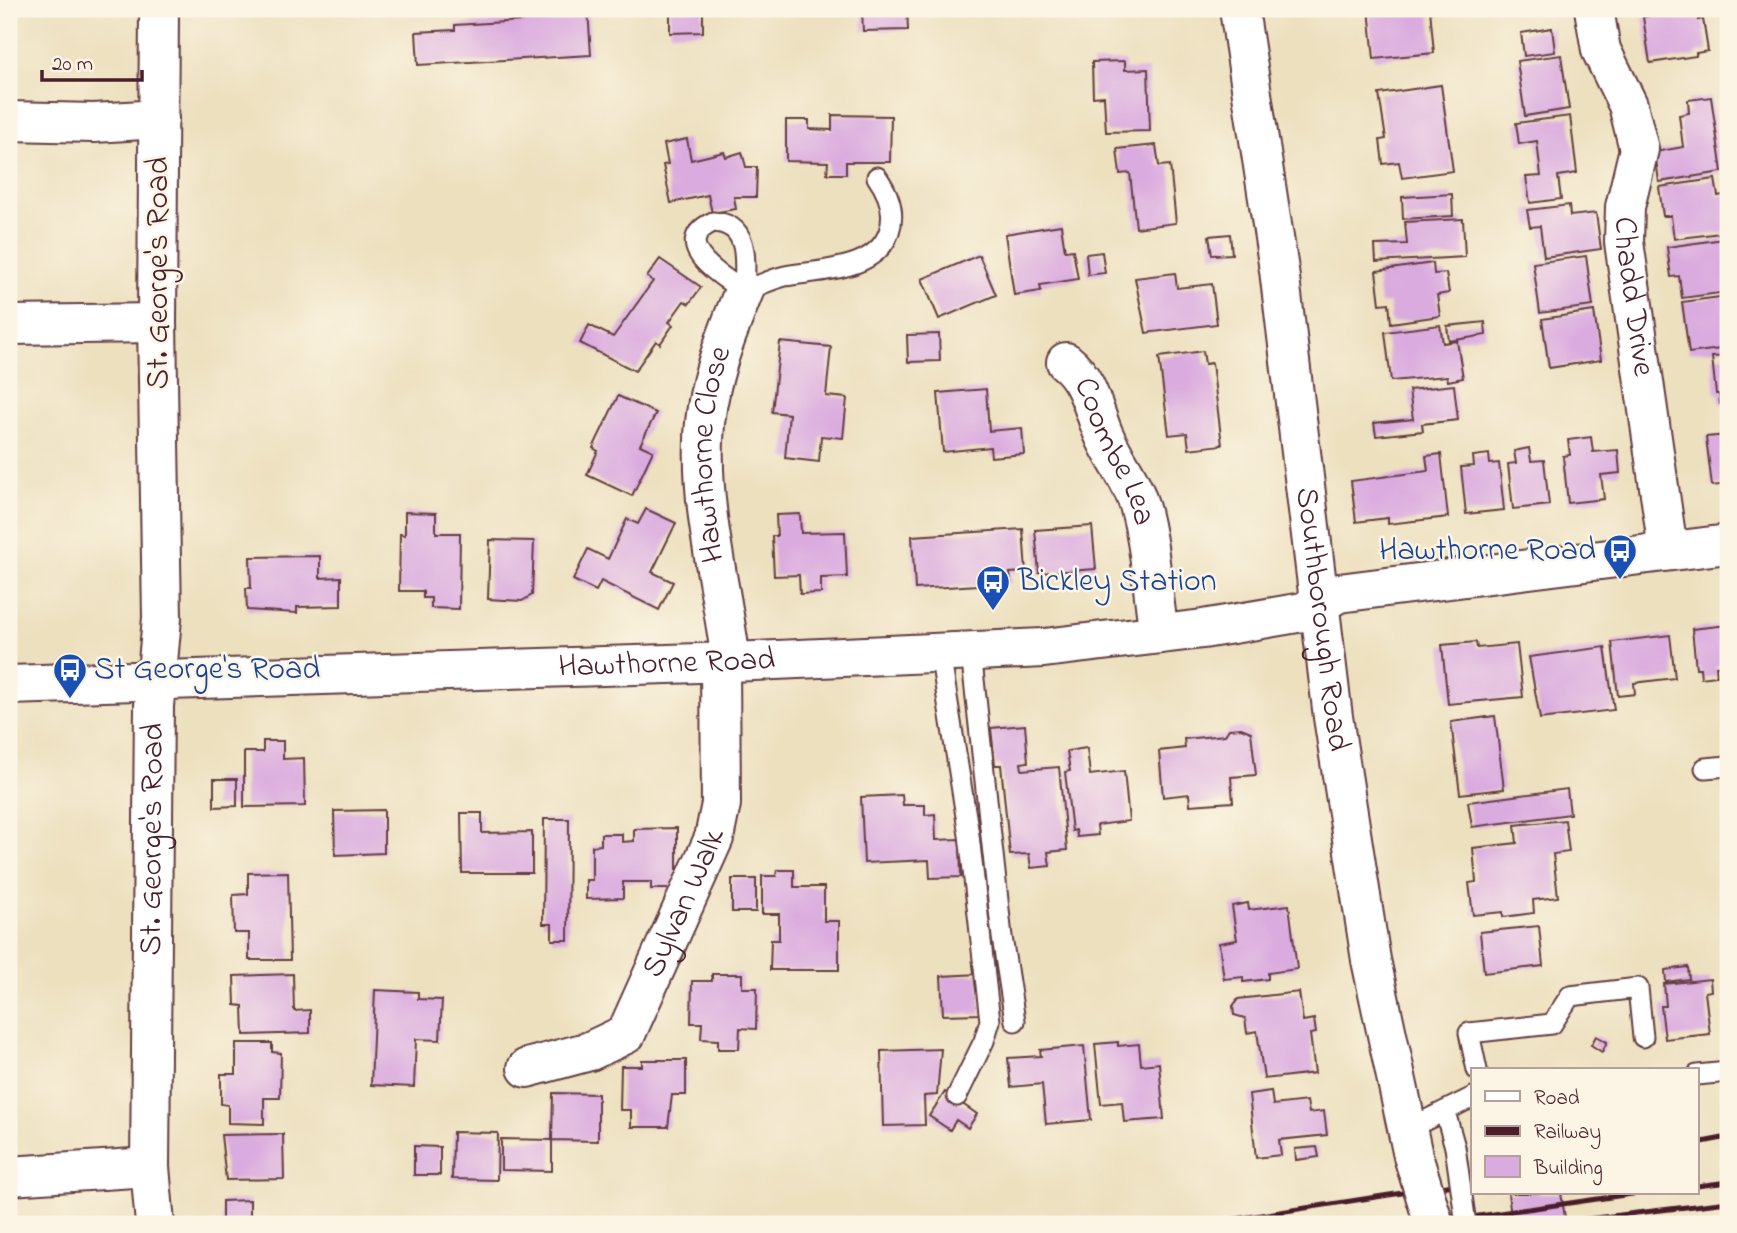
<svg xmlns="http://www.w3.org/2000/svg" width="1737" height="1233" font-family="'Indie Flower',sans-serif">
<rect width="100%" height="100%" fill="#fcf5e5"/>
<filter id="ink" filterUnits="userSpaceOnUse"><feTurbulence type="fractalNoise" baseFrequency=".0143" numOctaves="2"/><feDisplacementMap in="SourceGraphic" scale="14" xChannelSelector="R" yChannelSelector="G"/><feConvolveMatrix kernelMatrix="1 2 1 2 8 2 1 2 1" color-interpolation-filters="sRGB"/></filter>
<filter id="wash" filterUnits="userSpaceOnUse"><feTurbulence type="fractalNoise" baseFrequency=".00686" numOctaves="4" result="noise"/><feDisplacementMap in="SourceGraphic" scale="28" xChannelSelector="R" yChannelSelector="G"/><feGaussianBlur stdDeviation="1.57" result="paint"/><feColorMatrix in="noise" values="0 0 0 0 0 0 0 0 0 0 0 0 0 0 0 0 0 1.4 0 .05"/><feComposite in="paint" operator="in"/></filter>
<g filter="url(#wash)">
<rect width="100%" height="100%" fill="#ede0bf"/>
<g id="blocks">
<!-- building -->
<g fill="#daabdf">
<polygon points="522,9 588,9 591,55 418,65 416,32 455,30 455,25 523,21"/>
<polygon points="670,9 703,9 703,32 670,33"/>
<polygon points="862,9 907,9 908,30 863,31"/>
<polygon points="1369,9 1430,9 1434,53 1374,59"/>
<polygon points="1673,9 1696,9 1698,20 1703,19 1708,51 1696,53 1696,56 1650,63 1643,17 1673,12"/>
<polygon points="1552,28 1555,52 1524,56 1521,33"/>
<polygon points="1561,55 1569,109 1525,116 1517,61"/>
<polygon points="1125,61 1125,70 1148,69 1150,131 1106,132 1104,96 1093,97 1092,62"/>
<polygon points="1441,85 1453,171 1402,178 1399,162 1383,164 1380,140 1386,139 1379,94"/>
<polygon points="1711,97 1722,172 1659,182 1655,152 1683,147 1679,115 1689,113 1688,100"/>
<polygon points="832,115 891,116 890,162 846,162 846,174 827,174 828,162 786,161 786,120 809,120 809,129 832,130"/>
<polygon points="1570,116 1577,173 1558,176 1561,199 1530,203 1526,177 1541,176 1537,141 1519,144 1516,123"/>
<polygon points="687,139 691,160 724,152 726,157 742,152 746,167 757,167 756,197 734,197 736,209 712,213 708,195 671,203 663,165 668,164 664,144"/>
<polygon points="1156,145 1159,166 1170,165 1176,223 1136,228 1130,173 1120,174 1117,149"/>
<polygon points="1715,179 1718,196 1727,194 1728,232 1674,239 1671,216 1663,216 1659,187"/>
<polygon points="1452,194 1453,216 1403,219 1402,197"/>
<polygon points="1569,205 1570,216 1596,213 1601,249 1544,257 1540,226 1530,227 1527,210"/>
<polygon points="1463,219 1465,257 1376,262 1375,245 1407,244 1405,222"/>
<polygon points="1061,225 1065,251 1073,250 1078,279 1040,285 1041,291 1014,295 1005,234"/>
<polygon points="1230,234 1232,254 1212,255 1209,236"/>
<polygon points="1724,239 1728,292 1682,298 1679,276 1671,277 1667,247"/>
<polygon points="1102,252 1105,273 1088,275 1086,254"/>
<polygon points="979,255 996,295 939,319 922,279"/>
<polygon points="1586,256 1593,306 1540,313 1533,263"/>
<polygon points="660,259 701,287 689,304 684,301 669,322 673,325 660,344 656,341 635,371 580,343 589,325 613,337 653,281 647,277"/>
<polygon points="1433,263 1434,274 1446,273 1449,293 1437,295 1440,316 1391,323 1389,303 1380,304 1376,271"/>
<polygon points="1175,273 1177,288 1212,284 1217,324 1146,333 1135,278"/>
<polygon points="1728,296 1728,348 1689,353 1682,302"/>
<polygon points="1594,311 1601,360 1549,368 1542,319"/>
<polygon points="1485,322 1486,335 1449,341 1447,326"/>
<polygon points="1440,325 1443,343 1457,341 1463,378 1448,381 1447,376 1391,381 1385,332"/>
<polygon points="939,334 940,361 908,362 907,335"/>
<polygon points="780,342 831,347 826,396 847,398 843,438 821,436 819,462 785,458 789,414 772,412"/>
<polygon points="1203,351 1205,364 1212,363 1222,445 1189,449 1187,433 1169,435 1159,357"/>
<polygon points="1728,356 1728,403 1720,404 1719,394 1716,394 1712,357"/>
<polygon points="1454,385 1458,420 1422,424 1423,431 1376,436 1374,423 1413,419 1409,390"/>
<polygon points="986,389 989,431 1022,428 1024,454 991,457 990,447 943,452 938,393"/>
<polygon points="618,396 656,413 640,445 653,451 632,496 587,475 598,451 593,448"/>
<polygon points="1728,435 1728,484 1712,486 1706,437"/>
<polygon points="1591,437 1593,452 1618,450 1620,473 1601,475 1604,499 1568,503 1563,456 1570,455 1568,440"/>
<polygon points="1529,448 1531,461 1544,460 1549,505 1513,509 1508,464 1516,463 1514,451"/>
<polygon points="1441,454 1448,517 1388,524 1388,518 1356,522 1351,481 1428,471 1426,456"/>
<polygon points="1489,454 1490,464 1499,463 1504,510 1466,514 1461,467 1474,466 1473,456"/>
<polygon points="646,509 676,523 652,572 673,582 659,610 601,581 596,591 573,580 588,549 608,559 627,519 638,524"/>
<polygon points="405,512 436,513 436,533 460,533 459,609 431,608 431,598 423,598 423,591 399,591 400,534 405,535"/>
<polygon points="800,514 801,533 845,532 847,577 821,578 821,593 800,594 799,575 774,576 772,536 777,536 776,515"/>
<polygon points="1092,526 1096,569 1039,573 1035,530"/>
<polygon points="1023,529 1026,572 1010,573 1011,583 915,589 912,536"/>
<polygon points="490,540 534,541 532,595 522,601 488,599"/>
<polygon points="320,556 320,578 341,577 341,606 297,607 297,613 247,610 246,588 251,588 250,557"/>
<polygon points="1728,625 1728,665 1716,666 1717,676 1701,678 1700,668 1696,668 1692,629"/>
<polygon points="1670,635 1675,678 1634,683 1635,694 1618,696 1612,642"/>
<polygon points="1476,642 1477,648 1517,644 1523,697 1448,704 1442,645"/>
<polygon points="1605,647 1614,710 1540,719 1529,657"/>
<polygon points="1495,716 1504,789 1460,794 1451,722"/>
<polygon points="1025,725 1028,762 1021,763 1022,770 1059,767 1067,850 1048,852 1050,866 1031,868 1029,854 1010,855 1001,765 995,765 991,728"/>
<polygon points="1241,728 1251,732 1256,775 1231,777 1233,802 1190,805 1189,794 1163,797 1159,751 1185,748 1184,739 1225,735 1229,729"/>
<polygon points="263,741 283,741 283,759 304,758 305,806 244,807 244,752 263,752"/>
<polygon points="1087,748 1090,775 1124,771 1129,821 1097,825 1098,835 1077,837 1076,830 1072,831 1065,772 1070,771 1067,751"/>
<polygon points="214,779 237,779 237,806 214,807"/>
<polygon points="1567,789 1570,814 1472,827 1468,802"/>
<polygon points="902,795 903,805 925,805 925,815 935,814 936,840 960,839 961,877 930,878 929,860 864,863 861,797"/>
<polygon points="384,810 384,853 335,855 334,811"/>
<polygon points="461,813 482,813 482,833 532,832 532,873 462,873"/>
<polygon points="544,819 569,819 568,940 552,940 552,924 543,924"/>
<polygon points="1565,820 1569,852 1553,854 1558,897 1533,900 1534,913 1503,917 1503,912 1473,915 1469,883 1476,882 1473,848 1517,843 1515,825"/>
<polygon points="677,828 677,889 651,889 651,882 623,882 623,898 586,899 586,880 592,880 592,846 601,845 601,834 622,834 622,842 634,841 634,829"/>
<polygon points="777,870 794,870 794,887 824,887 824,921 839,921 839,970 770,970 771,940 779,940 779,914 762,914 762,876 776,876"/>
<polygon points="288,872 290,960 249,960 249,933 234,933 233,895 248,894 248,873"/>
<rect x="732" y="879" width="24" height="33"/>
<polygon points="1248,903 1249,910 1289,905 1297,969 1268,973 1268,979 1243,982 1243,977 1224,979 1219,943 1237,940 1232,906"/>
<polygon points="1539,926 1543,966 1484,973 1480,932"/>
<polygon points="1688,967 1689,979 1666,982 1665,970"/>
<polygon points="293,974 294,1011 310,1010 310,1033 244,1035 243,1006 235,1005 234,976"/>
<polygon points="712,974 742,974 742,988 757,988 756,1029 740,1028 739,1049 718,1049 718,1040 701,1039 702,1023 691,1023 692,981 712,981"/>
<polygon points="979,974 981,1014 943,1015 941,976"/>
<polygon points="1710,979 1711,991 1705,992 1710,1034 1665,1039 1661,1006 1666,1006 1664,984"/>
<polygon points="375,990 418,992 418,999 442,1000 440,1040 416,1039 414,1087 371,1085"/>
<polygon points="1299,992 1303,1021 1314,1019 1316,1033 1310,1034 1315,1073 1264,1079 1257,1031 1247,1033 1245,1018 1234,1015 1233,1006 1238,999"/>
<polygon points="1596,1036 1607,1042 1602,1052 1591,1045"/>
<polygon points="1118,1042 1118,1046 1139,1044 1141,1065 1159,1063 1164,1119 1124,1122 1122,1102 1101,1104 1095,1044"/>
<polygon points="236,1043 272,1043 272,1052 281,1053 280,1098 264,1098 264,1124 228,1123 228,1105 221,1104 221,1074 236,1074"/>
<polygon points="1084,1046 1091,1120 1046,1124 1042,1084 1011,1087 1008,1058 1041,1056 1040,1050"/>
<polygon points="941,1049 937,1095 924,1096 925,1125 883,1126 881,1051"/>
<polygon points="642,1060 686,1060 686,1095 672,1095 668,1127 631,1127 631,1110 620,1110 621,1066 642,1066"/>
<polygon points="1271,1091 1273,1105 1307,1101 1309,1113 1324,1111 1327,1135 1279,1140 1281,1155 1256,1158 1249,1094"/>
<polygon points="945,1092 977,1114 968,1128 956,1120 950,1130 929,1116"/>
<polygon points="553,1093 598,1094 598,1141 552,1140 552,1171 501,1170 501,1139 552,1140"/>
<polygon points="453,1132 498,1133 497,1180 452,1179"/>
<polygon points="283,1134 284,1179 226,1180 221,1135"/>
<polygon points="414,1146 440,1147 440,1175 414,1175"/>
<polygon points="1317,1147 1319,1157 1296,1160 1295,1149"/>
<polygon points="1508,1193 1561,1193 1566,1224 1512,1224"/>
<polygon points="250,1200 250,1224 222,1224 222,1201"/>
</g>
</g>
</g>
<g filter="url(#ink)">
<use href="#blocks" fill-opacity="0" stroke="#623c41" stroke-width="2"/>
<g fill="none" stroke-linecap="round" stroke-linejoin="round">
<!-- lane casing -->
<g stroke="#623c41" stroke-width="23">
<g id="lane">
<path d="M713 222C751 224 745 262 744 291 725 279 666 244 713 222Z"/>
<path d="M744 291C758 286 772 279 785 276 820 270 876 271 889 232 896 212 889 194 877 177"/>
<polyline points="971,652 1002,937 1015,1021"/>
<polyline points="940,653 969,835 990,1021 984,1041 957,1096"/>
<polyline points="1705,768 1728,766"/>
<polyline points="1477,1070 1469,1033 1552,1024 1570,996 1638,988 1643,1037"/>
<polyline points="1697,1075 1728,1072"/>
<polyline points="1445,1112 1455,1147"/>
<polyline points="1406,1130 1473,1097"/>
</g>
</g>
<!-- street casing -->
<g stroke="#623c41" stroke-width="42">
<g id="street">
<path id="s1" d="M1594 9 1601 50 1628 105 1639 149 1625 207 1624 242 1668 550"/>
<polyline points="9,121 94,123 159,119"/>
<polyline points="9,325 157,323"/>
<path id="s2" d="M1066 362C1088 379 1093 409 1103 433 1113 458 1131 478 1139 505 1151 546 1152 591 1159 634"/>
<path id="s3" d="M731 662C722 588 701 515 704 440 705 388 725 338 744 291"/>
<path id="s4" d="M9 685 731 662 1044 648 1203 629 1303 612 1339 593 1728 544"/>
<path id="s5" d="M527 1068 590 1051 626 1034 714 838 721 804 720 663"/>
<polyline points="9,1176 150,1167"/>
<path id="s6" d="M155 1224 150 1167 154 706 162 618 157 323 159 9"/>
</g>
</g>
<!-- secondary casing -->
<g stroke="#623c41" stroke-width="42">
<g id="secondary">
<path id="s7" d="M1239 9 1279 270 1333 717 1371 960 1413 1156"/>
</g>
</g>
<!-- lane -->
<use href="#lane" stroke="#fff" stroke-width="19"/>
<!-- street -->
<use href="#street" stroke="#fff" stroke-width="38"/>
<!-- secondary -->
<use href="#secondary" stroke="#fff" stroke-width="38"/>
<!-- rail -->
<g stroke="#4a1f2b" stroke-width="5">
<polyline points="1697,1143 1728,1137"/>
<polyline points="1697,1186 1728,1182"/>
<polyline points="1203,1224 1473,1182"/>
<polyline points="1423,1224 1639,1193"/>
<polyline points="1545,1224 1728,1202"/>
</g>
<!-- lane-bridge casing -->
<g stroke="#623c41" stroke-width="23" stroke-linecap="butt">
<polyline id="lane-bridge" points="1455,1147 1466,1224"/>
</g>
<!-- secondary-bridge casing -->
<g stroke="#623c41" stroke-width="42" stroke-linecap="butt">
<polyline id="secondary-bridge" points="1413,1156 1434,1224"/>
</g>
<!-- lane-bridge -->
<use href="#lane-bridge" stroke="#fff" stroke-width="19"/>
<!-- secondary-bridge -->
<use href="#secondary-bridge" stroke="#fff" stroke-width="38"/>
</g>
</g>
<!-- icons -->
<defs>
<g id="bus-pin" transform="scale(1.75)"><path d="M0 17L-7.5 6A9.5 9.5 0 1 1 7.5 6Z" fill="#1a4fb4" stroke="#fcf5e5"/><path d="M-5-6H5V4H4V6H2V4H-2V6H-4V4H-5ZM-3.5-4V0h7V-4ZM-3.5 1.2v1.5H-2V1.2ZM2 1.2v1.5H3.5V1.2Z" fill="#fff"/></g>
</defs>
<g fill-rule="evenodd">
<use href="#bus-pin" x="1620" y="551"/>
<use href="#bus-pin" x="993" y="582"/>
<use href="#bus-pin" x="70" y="670"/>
</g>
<g text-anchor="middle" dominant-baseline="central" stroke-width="5" stroke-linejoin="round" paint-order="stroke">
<!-- street labels -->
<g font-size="32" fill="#4a1f2b" stroke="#fcf5e5">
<text transform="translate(159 273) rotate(-90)">St. George's Road</text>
<text stroke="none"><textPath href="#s1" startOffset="298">Chadd Drive</textPath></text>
<text stroke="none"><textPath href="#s3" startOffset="210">Hawthorne Close</textPath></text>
<text stroke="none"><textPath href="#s2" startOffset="103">Coombe Lea</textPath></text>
<text stroke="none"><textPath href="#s7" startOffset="616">Southborough Road</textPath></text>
<text stroke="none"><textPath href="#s4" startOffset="658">Hawthorne Road</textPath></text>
<text stroke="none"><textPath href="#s6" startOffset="385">St. George's Road</textPath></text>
<text stroke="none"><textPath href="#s5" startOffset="248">Sylvan Walk</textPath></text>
</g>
<!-- transit labels -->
<g font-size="32" fill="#164399" stroke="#fcf5e5" text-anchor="start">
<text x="1596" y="551" text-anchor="end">Hawthorne Road</text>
<text x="1018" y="582">Bickley Station</text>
<text x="94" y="670">St George's Road</text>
</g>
</g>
<!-- margin -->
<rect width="1737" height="1233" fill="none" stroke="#fcf5e5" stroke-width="35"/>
<!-- legend -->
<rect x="1471" y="1068" width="228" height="126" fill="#fcf5e5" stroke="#b59f9b" stroke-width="2"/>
<rect x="1485" y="1091" width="35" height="10" fill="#ffffff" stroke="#b59f9b" stroke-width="2"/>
<text x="1534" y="1104" font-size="21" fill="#4a1f2b">Road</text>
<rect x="1485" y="1126" width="35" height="10" fill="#4a1f2b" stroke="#b59f9b" stroke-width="2"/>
<text x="1534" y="1138" font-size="21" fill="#4a1f2b">Railway</text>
<rect x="1485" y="1156" width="35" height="21" fill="#daabdf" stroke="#b59f9b" stroke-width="2"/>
<text x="1534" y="1174" font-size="21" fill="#4a1f2b">Building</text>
<!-- scale -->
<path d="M42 70v10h100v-10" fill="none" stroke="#4a1f2b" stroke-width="3.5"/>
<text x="52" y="70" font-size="21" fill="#4a1f2b" stroke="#fcf5e5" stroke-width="5" paint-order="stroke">20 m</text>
</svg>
